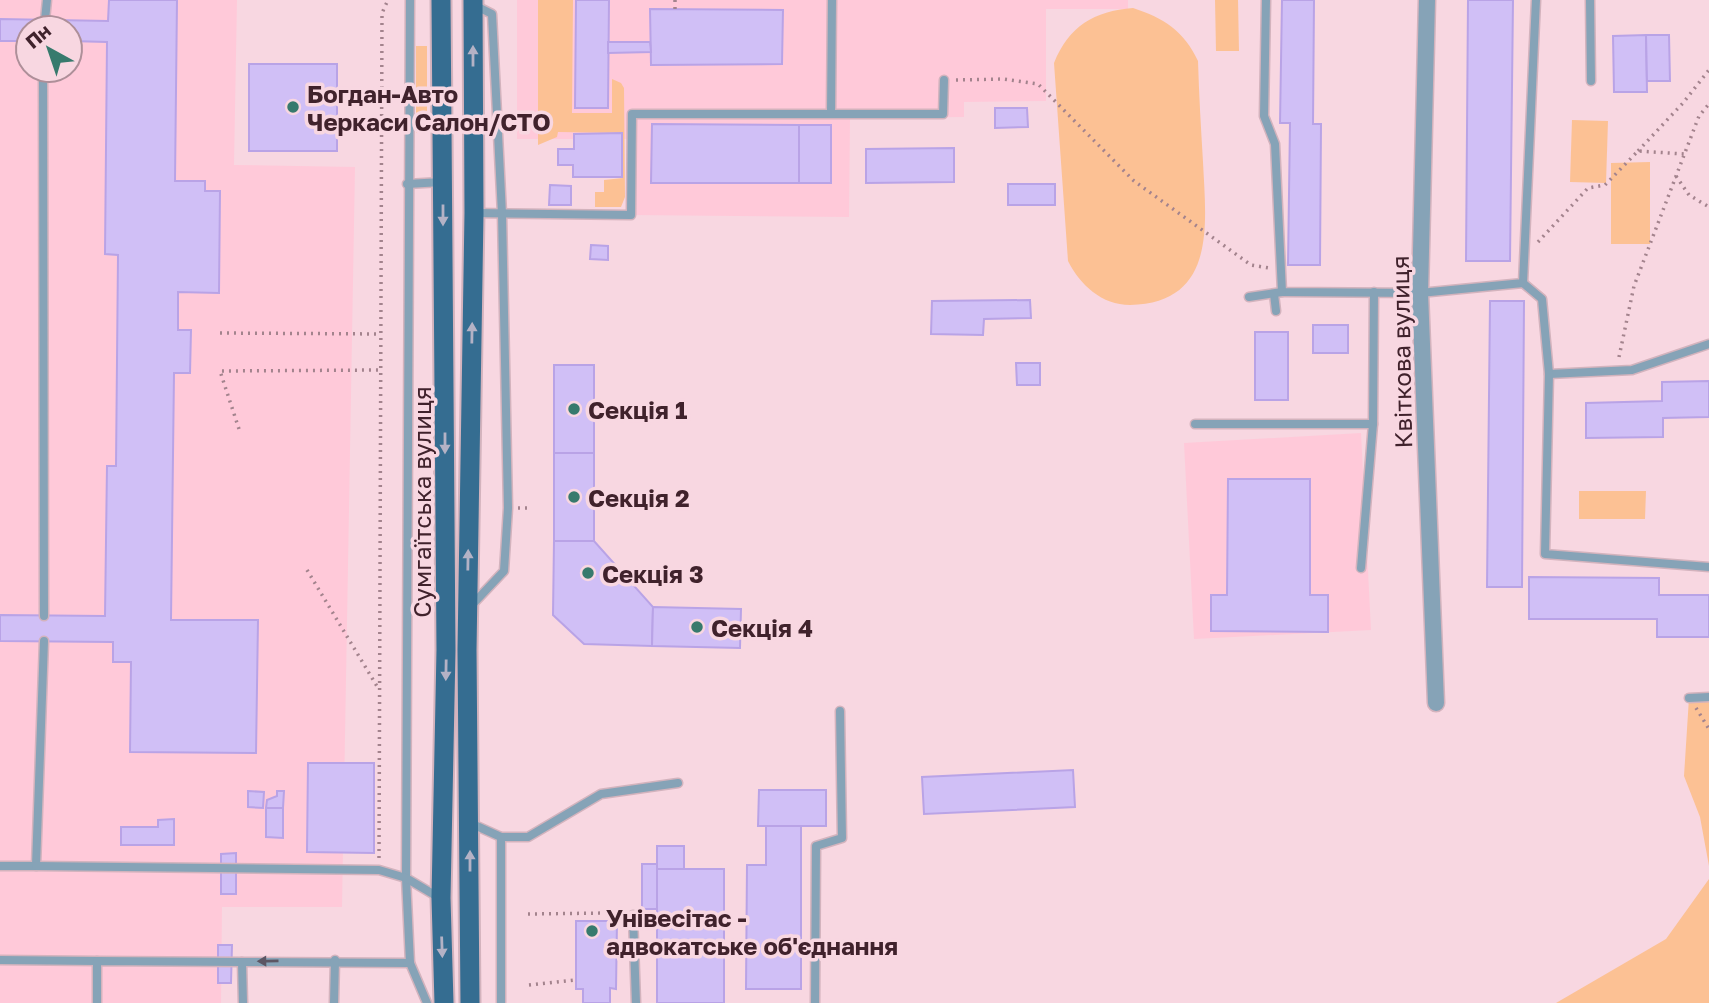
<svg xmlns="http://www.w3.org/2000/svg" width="1709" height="1003" font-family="'Golos Text',sans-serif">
<rect width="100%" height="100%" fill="#f8d7e1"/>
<!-- built -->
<g fill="#ffc9d9" fill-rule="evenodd">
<path d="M0 0H237L234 165 355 167 342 907H222L221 1003H0ZM28 28H70V70H28Z"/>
<polygon points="517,0 1128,0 1128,9 1046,9 1046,101 964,102 964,117 850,118 849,217 631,215 631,139 517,139"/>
<polygon points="1361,433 1371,630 1194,639 1184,443"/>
</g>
<!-- green -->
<g fill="#fcc194">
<polygon points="538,0 573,0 572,113 612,113 612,79 621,83 624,88 625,197 621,207 595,207 595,192 604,192 604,180 623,178 622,133 558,132 557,137 538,145"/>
<polygon points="1215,0 1238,0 1239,51 1216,51"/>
<path d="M1133 8C1164 18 1184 31 1198 61 1199 95 1201 129 1203 162 1206 224 1217 303 1130 305 1102 305 1080 285 1068 261L1054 63C1069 26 1094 11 1133 8Z"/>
<polygon points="416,46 427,46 427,124 416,133"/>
<polygon points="1572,120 1608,121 1606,183 1570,182"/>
<polygon points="1650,162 1650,244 1611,244 1611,163"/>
<polygon points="1579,491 1646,491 1645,519 1579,519"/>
<polygon points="1709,697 1709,866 1700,817 1684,776 1689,698"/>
<polygon points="1709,879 1709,1003 1556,1003 1666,939"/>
</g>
<!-- building -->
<g fill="#d0bff6" stroke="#b9a3e6" stroke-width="2">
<polygon points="109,0 177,0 175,181 205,181 205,191 220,191 219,293 178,292 178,330 191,330 190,373 174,373 171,620 258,620 256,753 130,752 131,662 113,662 113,642 0,641 0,615 105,616 107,466 116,466 118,255 105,254 107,42 70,41 70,28 28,28 28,41 0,41 0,19 108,21"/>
<polygon points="576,0 609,0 608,108 575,108"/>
<polygon points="1282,0 1314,0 1313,124 1321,124 1320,265 1288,265 1290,123 1280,123"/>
<polygon points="1468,0 1513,0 1510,261 1466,261"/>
<polygon points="650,9 783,10 782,64 651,65"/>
<polygon points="1646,35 1647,92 1614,92 1613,36"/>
<polygon points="1646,35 1669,35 1670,81 1647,81"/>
<polygon points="608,42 650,42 651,52 608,53"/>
<rect x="249" y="64" width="88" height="87"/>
<polygon points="995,108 1027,108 1028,127 995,128"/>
<polygon points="652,124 799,125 799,183 651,183"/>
<rect x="799" y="125" width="32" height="58"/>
<polygon points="622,133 622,177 573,177 573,165 558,165 558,149 574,149 574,134"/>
<polygon points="954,148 954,182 866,183 866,149"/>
<rect x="1008" y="184" width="47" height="21"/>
<polygon points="550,185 571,186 571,205 549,205"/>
<polygon points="591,245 608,246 608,260 590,259"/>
<polygon points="1030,300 1031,318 984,319 983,335 931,334 932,301"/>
<polygon points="1490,301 1524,301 1522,587 1487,587"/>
<rect x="1313" y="325" width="35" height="28"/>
<rect x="1255" y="332" width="33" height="68"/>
<polygon points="1016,363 1040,363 1040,385 1017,385"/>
<rect x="554" y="365" width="40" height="88"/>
<polygon points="1709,381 1709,417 1663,418 1663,437 1586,438 1586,403 1662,401 1662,382"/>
<rect x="554" y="453" width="40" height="88"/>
<polygon points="1228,479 1310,479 1310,595 1328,595 1328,632 1211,631 1211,595 1227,595"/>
<polygon points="554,541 594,541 653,607 652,646 584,644 553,615"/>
<polygon points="1529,577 1659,578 1659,595 1709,595 1709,637 1657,637 1657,619 1529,619"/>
<polygon points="653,607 741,609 740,648 652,646"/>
<polygon points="308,763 374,763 374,853 307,852"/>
<polygon points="1073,770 1075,807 924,814 922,777"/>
<polygon points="759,790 826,790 826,826 758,826"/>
<polygon points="248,791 264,792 263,808 248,807"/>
<polygon points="277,791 284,791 283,808 266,808 267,800 277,796"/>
<polygon points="266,808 283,808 283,838 266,837"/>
<polygon points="174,819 174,845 121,845 121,827 158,827 158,820"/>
<polygon points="766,826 801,826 801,989 746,989 747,865 766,865"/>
<rect x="657" y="846" width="27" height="23"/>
<polygon points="236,853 236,894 221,894 221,854"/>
<rect x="642" y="864" width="15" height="45"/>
<rect x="657" y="869" width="67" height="134"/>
<polygon points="576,921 617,921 616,989 610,988 610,1003 583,1003 583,989 576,989"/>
<polygon points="218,945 232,945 231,983 218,983"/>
</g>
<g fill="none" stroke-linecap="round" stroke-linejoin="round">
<!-- service casing -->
<g stroke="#d3b3bd" stroke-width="11">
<g id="service">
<polyline points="410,0 406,878 410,963 427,1003"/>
<polyline points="1266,0 1264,116 1275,144 1282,292 1420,293 1523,283 1536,0"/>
<polyline points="1590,0 1591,81"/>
<polyline points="45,20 47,0"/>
<polyline points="43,70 44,616"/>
<polyline points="831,113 832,0"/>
<polyline points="407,184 442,182"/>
<polyline points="476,213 631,215 632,114 943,114 944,80"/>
<polyline points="1523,283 1542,299 1549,374 1632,370 1709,344"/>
<polyline points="1274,294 1276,311"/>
<polyline points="1249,297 1282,292"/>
<polyline points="1549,374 1545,554 1709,567"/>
<polyline points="1195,424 1373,424"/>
<polyline points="1361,568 1373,424 1374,292"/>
<polyline points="471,606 504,571 508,508 502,214 492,14 476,6"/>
<polyline points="1689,698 1709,697"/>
<polyline points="470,823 501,837 528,837 601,794 678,783"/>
<polyline points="501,837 501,1003"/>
<polyline points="0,866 36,866 44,641"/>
<polyline points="36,866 379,870 406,878 438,897"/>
<polyline points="633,915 636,1003"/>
<polyline points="0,960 97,961"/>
<polyline points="97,1003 97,961 242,962"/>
<polyline points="243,1003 242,962 410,963"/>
<polyline points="334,1003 335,960"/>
<polyline points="815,1003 816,846 842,838 840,711"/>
</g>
</g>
<!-- minor casing -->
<g stroke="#d3b3bd" stroke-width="19">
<polyline id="minor" points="1427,0 1420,293 1436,703"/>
</g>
<!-- primary casing -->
<g stroke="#d3b3bd" stroke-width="23">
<g id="primary">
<polyline points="441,0 446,650 441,898 444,1003"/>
<polyline points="470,1003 467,650 474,213 473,0"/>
</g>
</g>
<!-- path -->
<g stroke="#a3838d" stroke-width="3.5" stroke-dasharray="2 5" stroke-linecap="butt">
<polyline points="675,0 675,10"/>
<polyline points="956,80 1004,79 1038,84 1134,181 1251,265 1269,268"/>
<polyline points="1638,151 1683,103 1709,70"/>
<polyline points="1676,176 1689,195 1709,207"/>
<polyline points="1538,242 1588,188 1605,185 1638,151 1684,154"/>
<polyline points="220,333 381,334"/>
<polyline points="1619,357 1634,286 1699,116 1709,104"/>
<polyline points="239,429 220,371 381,370"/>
<polyline points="518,508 532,508"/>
<polyline points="307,570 378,688"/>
<polyline points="1696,708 1709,729"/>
<polyline points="379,858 382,13 388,0"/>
<polyline points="528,914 608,913"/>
<polyline points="529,985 575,980"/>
</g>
<!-- service -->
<use href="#service" stroke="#86a3b7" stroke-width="8"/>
<!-- minor -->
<use href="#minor" stroke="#86a3b7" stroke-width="16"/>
<!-- primary -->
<use href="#primary" stroke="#356d91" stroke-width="19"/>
</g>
<!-- one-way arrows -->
<defs><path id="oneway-solid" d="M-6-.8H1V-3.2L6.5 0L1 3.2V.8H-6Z" transform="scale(1.75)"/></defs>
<g fill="#b4b2c5">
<use href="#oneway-solid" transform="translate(473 56) rotate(-90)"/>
<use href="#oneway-solid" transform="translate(443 215) rotate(90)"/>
<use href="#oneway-solid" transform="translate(472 333) rotate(-89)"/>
<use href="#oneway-solid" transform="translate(445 443) rotate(90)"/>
<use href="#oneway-solid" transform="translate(468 560) rotate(-89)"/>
<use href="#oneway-solid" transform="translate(446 670) rotate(91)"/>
<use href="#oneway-solid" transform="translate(470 861) rotate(-90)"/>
<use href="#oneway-solid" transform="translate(442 947) rotate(88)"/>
</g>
<use fill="#5c5664" href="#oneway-solid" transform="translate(268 961) rotate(179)"/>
<!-- markers -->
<g fill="#377a6d" stroke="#f8d7e1" stroke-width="2.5">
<circle cx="293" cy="107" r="7"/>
<circle cx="574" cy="409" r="7"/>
<circle cx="574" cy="497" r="7"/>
<circle cx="588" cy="573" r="7"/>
<circle cx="697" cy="627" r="7"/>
<circle cx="592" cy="931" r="7"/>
</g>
<g text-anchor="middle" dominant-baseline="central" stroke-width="7" stroke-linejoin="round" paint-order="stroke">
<!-- poi labels -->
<g font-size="24" font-weight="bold" fill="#40222c" stroke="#f8d7e1" text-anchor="start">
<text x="307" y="93">Богдан-Авто<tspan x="307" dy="28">Черкаси Салон/СТО</tspan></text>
<text x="588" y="409">Секція 1</text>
<text x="588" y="497">Секція 2</text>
<text x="602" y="573">Секція 3</text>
<text x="711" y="627">Секція 4</text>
<text x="606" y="917">Унівесітас -<tspan x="606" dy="28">адвокатське об'єднання</tspan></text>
</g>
<!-- street labels -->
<g font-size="24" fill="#40222c" stroke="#f8d7e1">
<text transform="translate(1401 352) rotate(-91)">Квіткова вулиця</text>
<text transform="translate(421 502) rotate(-90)">Сумгаїтська вулиця</text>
</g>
</g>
<!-- north arrow -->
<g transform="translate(49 49) rotate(320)"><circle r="33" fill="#f8d7e1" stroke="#ae8f99" stroke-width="2"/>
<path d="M0-5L12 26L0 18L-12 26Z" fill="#377a6d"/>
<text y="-10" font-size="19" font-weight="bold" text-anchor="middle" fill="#40222c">Пн</text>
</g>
</svg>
